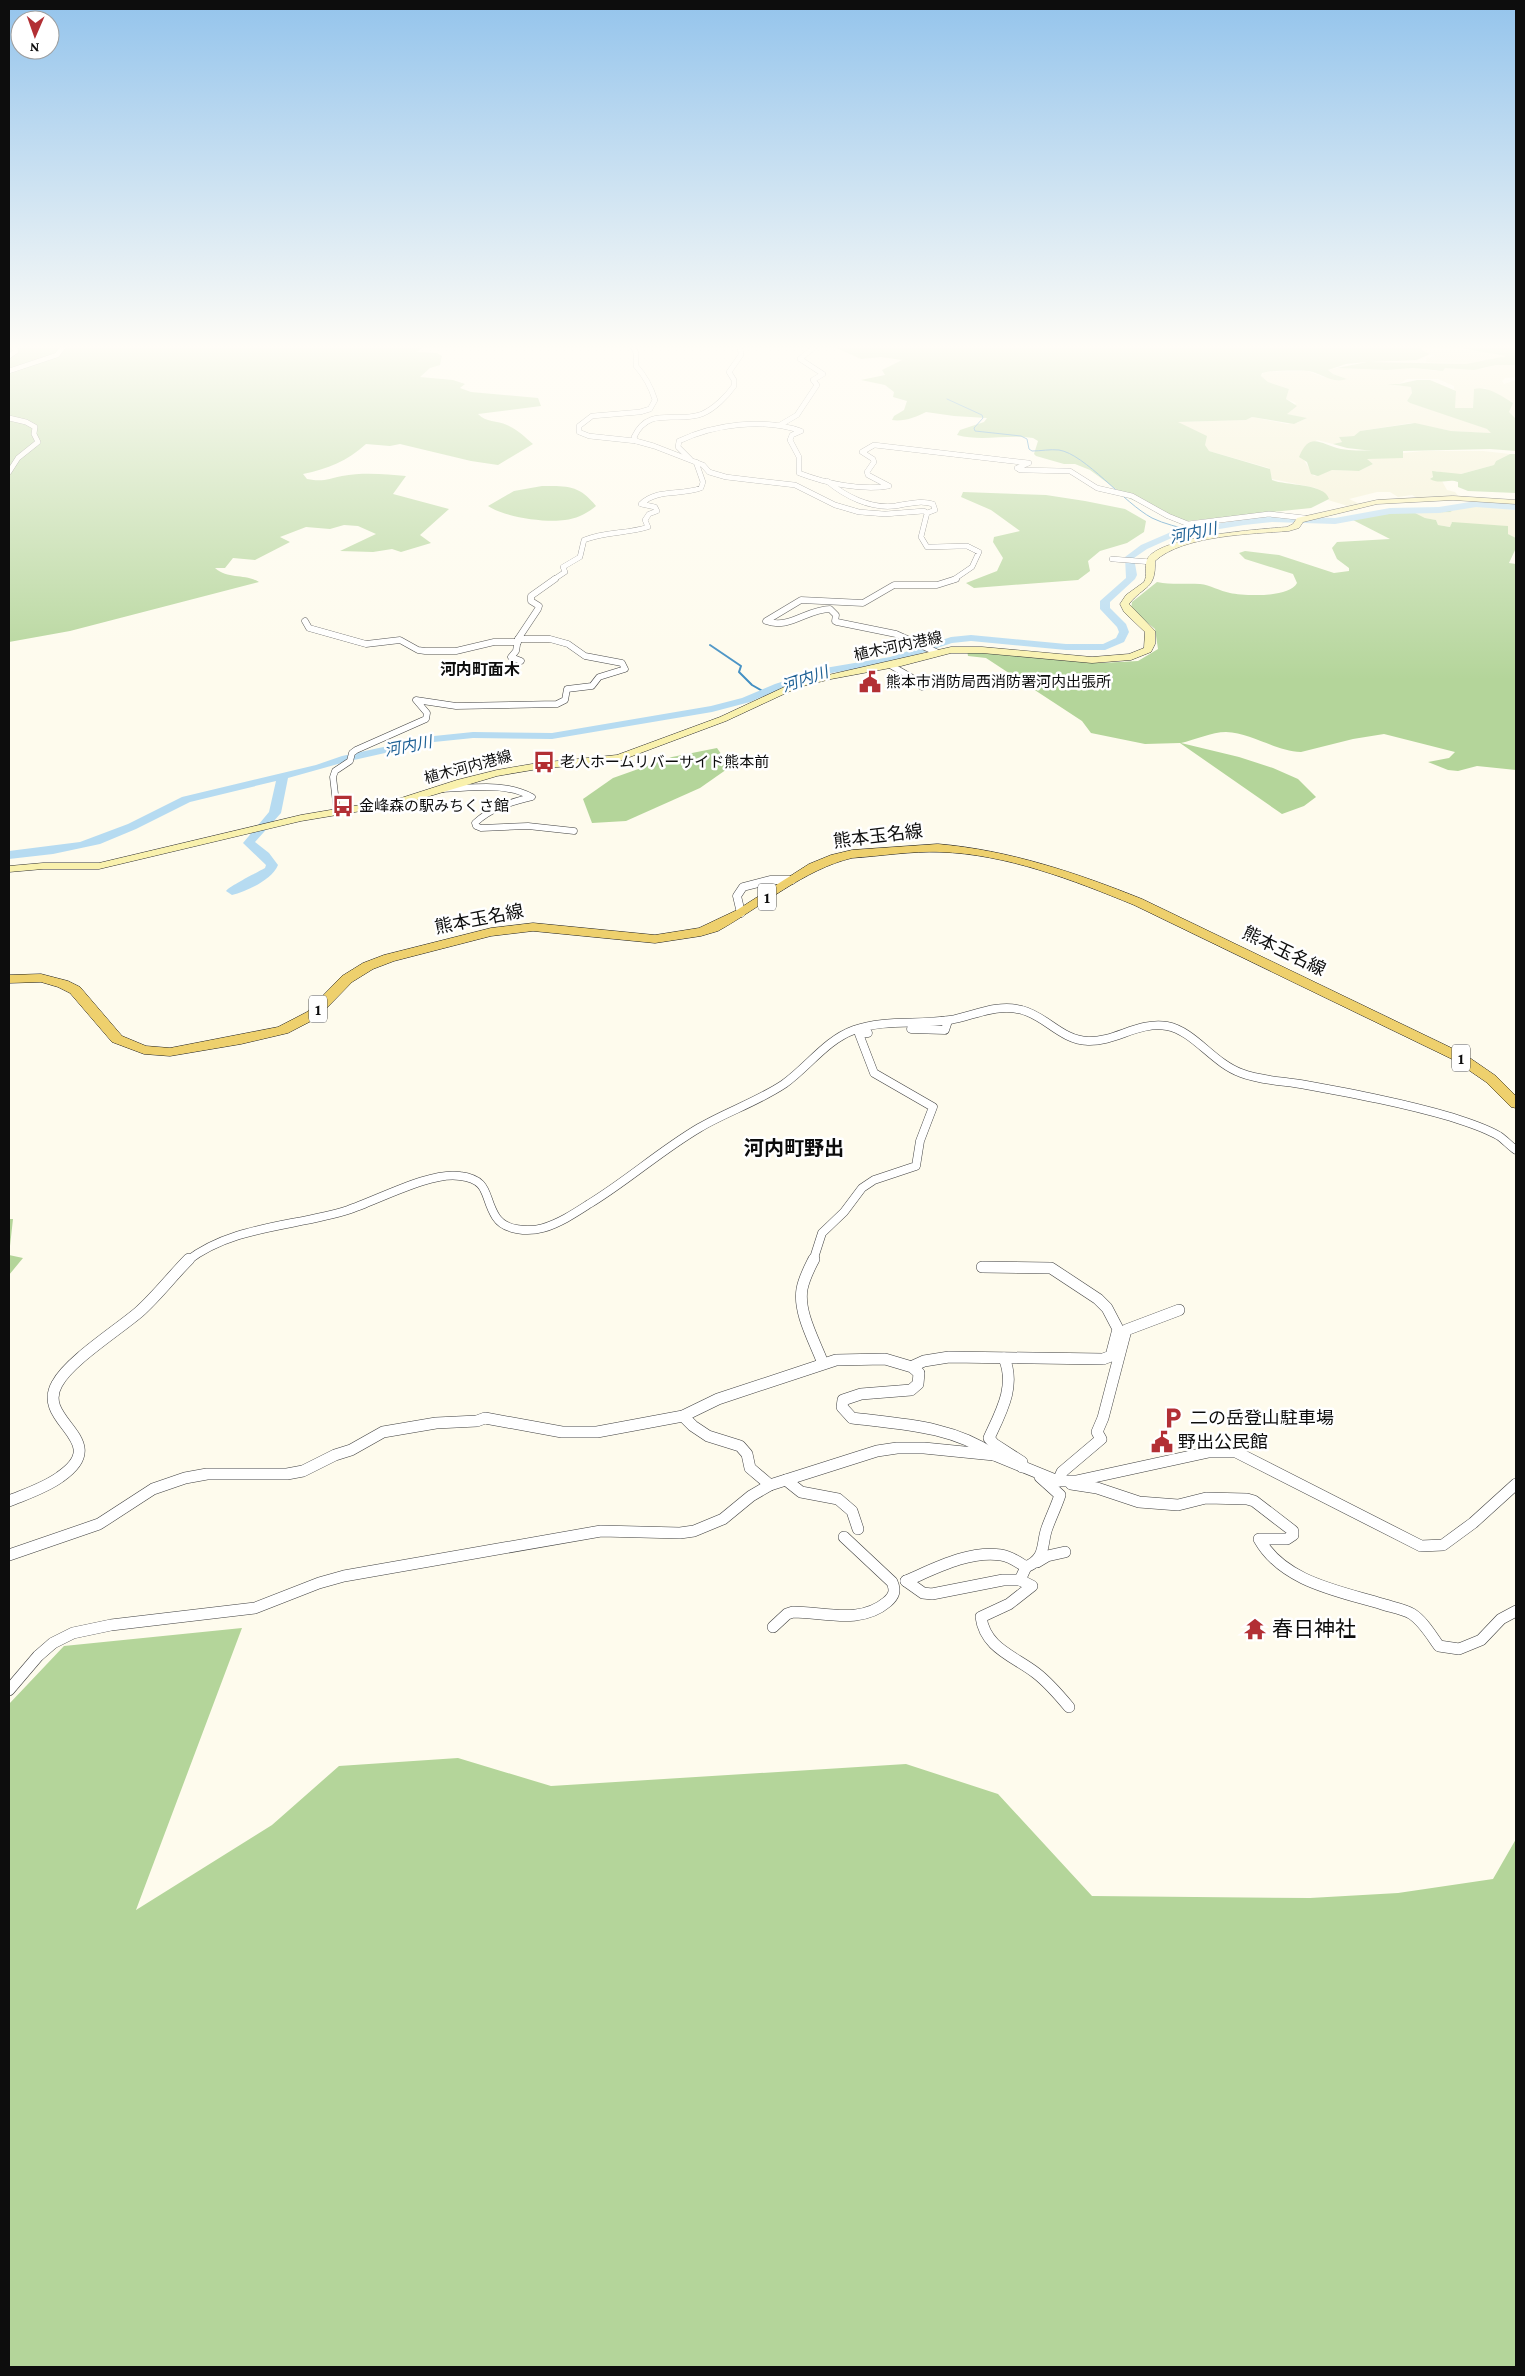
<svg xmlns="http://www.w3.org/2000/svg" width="1525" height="2376" font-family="'Crimson Pro','Noto Sans JP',serif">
<rect width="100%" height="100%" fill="#fefbed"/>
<!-- farmland -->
<g fill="#f2efcf">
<polygon points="1422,347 1455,347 1506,356 1466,364 1426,362 1427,358 1435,356 1421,350"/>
<polygon points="1496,365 1516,365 1516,377 1505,378 1502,381 1504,384 1516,380 1516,419 1511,416 1494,393 1485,388 1474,389 1473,408 1458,409 1455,408 1454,386 1438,379 1407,379 1399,384 1388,384 1411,387 1412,393 1407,401 1410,403 1457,418 1487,429 1491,431 1491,433 1451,431 1411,423 1360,431 1354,436 1339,437 1342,442 1333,444 1317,440 1300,454 1314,476 1332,470 1359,471 1373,464 1366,459 1371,458 1403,458 1403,453 1423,451 1483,451 1510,454 1496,461 1494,465 1461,474 1449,474 1436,471 1431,479 1442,481 1447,490 1455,492 1460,498 1419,499 1412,495 1398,497 1390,492 1377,492 1349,499 1360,504 1348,506 1328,500 1329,499 1316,488 1272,479 1269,468 1209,451 1178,422 1246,420 1252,417 1287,424 1297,423 1306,418 1286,414 1296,403 1286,399 1289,389 1268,382 1261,376 1264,372 1307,371 1323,377 1347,379 1333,374 1328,370 1337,368 1387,370 1413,368 1436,371 1445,368 1480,369"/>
<polygon points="1476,506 1516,510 1516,538 1508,534 1507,526 1451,523 1451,527 1438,525 1436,520 1425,518 1414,513 1450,512 1448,510"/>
</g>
<!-- forest -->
<g fill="#b4d59a">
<path d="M9 347H424L417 352 437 353 442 356 440 365 430 368 420 377 453 380 465 384 460 388 471 392 538 398 541 406 478 414C486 423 497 420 507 425 517 429 525 437 533 444L498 465 471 461 400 444 390 446 366 444C347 461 328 469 303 474L307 479C323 482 328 479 342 476 363 472 386 474 406 476L393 494 449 509 420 535 431 543 401 552 392 549 373 552 340 551 376 534 358 526 344 525 330 529 306 527 280 537 290 542 255 560 233 558 225 568H215C229 580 244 573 259 582L70 631 9 642Z"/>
<path d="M834 347H1422V350L1430 354 1417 360 1369 362 1466 364 1506 356 1455 347H1516V365H1496L1474 370 1445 368 1443 371 1413 368 1387 370 1337 368 1367 362 1346 364 1328 370 1333 374 1347 379C1332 384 1323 374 1309 371 1299 370 1272 370 1262 373L1261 376 1268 382 1289 389 1286 399 1297 406 1287 414 1307 418 1294 424 1252 417 1246 420 1178 422 1207 436 1205 445 1209 451 1270 469 1272 480C1286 486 1325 483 1329 499L1311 508 1188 521 1181 520 1128 498 1090 470 1075 464H1064L1036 456 1034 454 1038 441 1033 438C1007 434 982 442 957 435L960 430 984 422 987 418 954 416 926 412C917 417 903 422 892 420L894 416 904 410 907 401 893 397 894 392 885 385 861 380 885 375 882 370 902 360 881 357 861 359Z"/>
<path d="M1417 380H1430L1456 391 1455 408H1473L1474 389C1487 385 1503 397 1513 403L1509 412 1516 419V451L1490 449 1403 451V458L1367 459 1373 464 1359 471 1332 470 1318 476 1311 474 1307 462 1299 457C1310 430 1321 445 1341 449 1351 451 1362 450 1373 451L1347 448 1333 444 1342 442 1339 437 1354 436 1360 431 1415 423 1451 431 1491 433 1487 429 1410 403 1407 401 1412 393 1411 387 1387 384H1399Z"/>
<path d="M1510 454H1516V493L1468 491 1458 487V482C1449 478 1440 485 1430 479L1433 477 1432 471 1461 474 1494 465 1496 461Z"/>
<path d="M542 486C568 486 579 485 596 506 588 513 576 519 565 520 545 523 504 517 488 506L514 491Z"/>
<polygon points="963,492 1046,495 1085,501 1125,509 1146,521 1144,532 1127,543 1100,551 1088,561 1090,571 1078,580 974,588 966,583 997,571 1003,558 993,542 994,537 1020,531 991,510 961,497"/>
<path d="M1404 510H1448L1452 512 1415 513 1425 518 1436 520 1438 525 1450 527 1452 522 1508 526V534L1516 538V548L1509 563 1516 564V770L1477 766 1458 771 1448 770 1428 762 1449 758 1455 752 1384 734 1353 739 1301 752C1275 751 1252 733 1226 732 1212 732 1194 740 1181 743L1239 757 1273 768 1298 779 1316 797 1304 806 1282 814 1180 743 1145 744 1091 733 1082 721 986 658 968 656 967 650 1101 663 1138 661 1158 649 1155 629 1131 609 1132 602 1157 582C1172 585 1185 583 1200 584 1210 585 1220 591 1230 593 1245 596 1289 598 1297 583L1293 574 1245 559 1239 553 1245 551 1279 555 1334 573 1349 571V568L1337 559 1332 548 1337 542 1390 539 1351 519 1362 514Z"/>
<polygon points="717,748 730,767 700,788 626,821 592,823 583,799 613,778 672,757"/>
<polygon points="9,1219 13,1219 9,1255 23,1258 9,1275"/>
<polygon points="242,1628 136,1910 272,1825 339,1766 458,1758 551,1786 906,1764 998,1794 1092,1896 1310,1898 1398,1893 1493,1879 1516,1839 1516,2367 9,2367 9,1704 64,1646"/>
</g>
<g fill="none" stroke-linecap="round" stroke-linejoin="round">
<!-- stream-far1 -->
<path stroke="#428fc3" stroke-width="1" d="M947 399 982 415 983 418 974 428 975 431 1021 436 1027 439 1029 449 1032 451C1041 451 1050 449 1059 450 1085 454 1124 503 1152 518 1164 524 1179 527 1192 531"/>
<!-- stream -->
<polyline stroke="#428fc3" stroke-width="2" points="710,645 741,666 739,672 752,685 766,693"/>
<!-- river -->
<path fill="#b6dbf1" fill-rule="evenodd" d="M1476 501 1516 504V510L1476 507 1439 513 1390 514 1335 524 1272 522 1244 525 1176 536 1147 549 1134 558 1137 575 1135 579 1110 602V608L1126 624 1129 632 1124 642 1105 650H1066L971 641 952 643 892 663 831 673 783 688 750 702 712 712 552 739 473 738 434 742 345 762 288 778 281 813 255 842 269 853 278 865C272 880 247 891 232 895L226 891C230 886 256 873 265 868L266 865 243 843 269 812 276 781 190 802 136 829 100 844 53 854 9 859V851L80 842 128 824 182 797 316 765 342 756 434 736 473 732 552 733 711 706 742 698 775 684 825 668 890 657 951 637 971 635 1066 644H1103L1116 638 1119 632 1117 627 1100 609V601L1126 578 1125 557 1141 545 1171 532 1244 519 1272 516 1335 518 1390 508 1439 507Z"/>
<!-- minor-far3 casing -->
<g stroke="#404040" stroke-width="5.5">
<g id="minor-far3">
<path d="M633 347 636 353V366C645 376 651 387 655 400L650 409 640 412 592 416 579 426V432L589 436 636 441 654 446 703 465 709 472 726 477 795 485 835 505 859 512 885 514 924 511 927 513 921 537 927 547 967 546 979 552 972 567 953 580"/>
<polyline points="9,356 16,351 13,347"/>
<polyline points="9,371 57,355 63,347"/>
<polyline points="9,418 26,422 35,427 34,434 38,442 18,458 9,472"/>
<polyline points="780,425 797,415 817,385 813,380 823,374 800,359 814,347"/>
<path d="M636 441 634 437C649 405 677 424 702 414 714 409 727 396 734 386V380L729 372 741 355 740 347"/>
<path d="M690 459 678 447 679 441C715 424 763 418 801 431L792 435 790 440 799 457V473C825 483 861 491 889 486L868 475 867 472 874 462 873 459 862 452 874 445 1029 463 1017 468 1020 470 1070 471 1097 488 1132 496 1168 516 1188 524 1269 514 1305 518"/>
<path d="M827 481C845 496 870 509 895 506 908 504 920 500 933 504L935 510 927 513"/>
<polyline points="1112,559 1152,562"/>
<path d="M553 580 565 572 563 567 580 557 584 540C605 531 627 534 648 527L645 520 649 514 657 511 655 507 641 504C658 488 680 496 701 488L703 482 696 462"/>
</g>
</g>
<!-- minor-far2 casing -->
<g stroke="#404040" stroke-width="7">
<g id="minor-far2">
<polyline points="305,621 309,628 366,644 400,640 418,650 425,651 456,651 494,642 518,642"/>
<polyline points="518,639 516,651 511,657 521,661"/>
<path d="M936 652 896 634 837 622 835 621 836 615 830 609C807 609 789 630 766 621L801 600 863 603 894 585H937L956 579"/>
<polyline points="890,665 911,677 922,687"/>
<path d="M443 789C473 788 505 782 532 797 511 802 491 808 475 823L476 826 481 828 528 826 574 831"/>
<polyline points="337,811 333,777 335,771 350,761 352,753 356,750 426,719 427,713 416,700 456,706 557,704 565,700 567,689 592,686 599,677 625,669 622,663 585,656 568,644 550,639 518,639 538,609 539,606 531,601 531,596 555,579"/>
</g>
</g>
<!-- minor-far1 casing -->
<g stroke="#404040" stroke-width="9">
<g id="minor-far1">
<polyline points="741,913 737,896 743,887 770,880 792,880"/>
<polyline points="911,1029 945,1030 947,1024 945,1021"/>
<path d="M187 1261C234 1225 294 1227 348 1210 378 1200 431 1171 460 1176 491 1180 483 1197 496 1217 505 1231 529 1232 543 1228 560 1223 575 1213 589 1204 627 1181 660 1151 699 1128 726 1112 757 1102 784 1084 808 1067 826 1040 854 1030 884 1019 918 1025 950 1020 973 1016 997 1003 1022 1010 1046 1016 1061 1040 1088 1041 1115 1042 1139 1021 1167 1026 1194 1031 1213 1063 1241 1073 1261 1081 1285 1081 1306 1085 1355 1094 1403 1103 1451 1117 1466 1122 1484 1127 1499 1136 1505 1140 1510 1146 1516 1150"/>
<polyline points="813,1261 822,1233 844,1212 862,1188 874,1180 916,1166 920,1141 933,1107 874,1073 859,1034 868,1033"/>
</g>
</g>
<!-- minor casing -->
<g stroke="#404040" stroke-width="12">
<g id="minor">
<path d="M814 1259C809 1269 804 1278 802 1289 798 1312 814 1340 822 1361"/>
<path d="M1004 1358C1016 1386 1001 1412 989 1438L994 1444 1022 1462V1467"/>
<polyline points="913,1366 924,1361 949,1357 1103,1359 1111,1356 1118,1329 1107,1308 1098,1299 1051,1268 982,1267"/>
<polyline points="683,1416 693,1426 708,1436 740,1446 747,1454 750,1468 770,1485"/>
<path d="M1040 1477 1060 1495C1056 1507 1051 1517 1047 1528 1041 1544 1047 1558 1026 1567L1020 1580 1032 1586 1009 1604 981 1617C985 1648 1014 1656 1036 1673 1049 1683 1059 1695 1069 1707"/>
<polyline points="786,1480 801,1492 838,1499 852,1511 858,1529"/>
<polyline points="1058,1481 1062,1472 1101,1439 1097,1432 1103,1418 1126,1330 1179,1310"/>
<path d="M1071 1484 1097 1488 1139 1502 1178 1505 1206 1498 1247 1499 1254 1501 1293 1531V1535L1287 1539H1259C1283 1582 1339 1591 1382 1604 1391 1607 1404 1609 1412 1614 1423 1621 1431 1635 1439 1646L1459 1649 1481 1640 1501 1619 1516 1611"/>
<path d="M9 1501C26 1494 45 1488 60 1477 114 1440 35 1422 57 1384 69 1361 118 1330 139 1312 157 1296 172 1276 189 1259"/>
<path d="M9 1555 99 1524 153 1489 185 1478 207 1474H287L303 1471 335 1455 351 1450 383 1432 436 1423 477 1421 485 1418 562 1432H597L683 1416 718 1399 836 1360 885 1359 912 1367 919 1373 918 1384 911 1390 861 1394 843 1400 842 1407 852 1418C901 1424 953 1426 994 1455"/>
<polyline points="1037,1562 1047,1556 1065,1552"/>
<path d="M906 1581C934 1569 969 1550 1001 1555 1010 1556 1018 1562 1026 1567"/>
<polyline points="906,1581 923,1593 932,1594 1003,1580 1020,1580"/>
<path d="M773 1627 787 1614 793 1612C824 1612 860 1625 887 1602 894 1596 896 1591 892 1582L844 1537"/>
<polyline points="9,1690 38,1656 53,1643 73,1633 111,1625 255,1608 319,1583 344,1576 601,1531 680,1533 694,1531 723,1519 751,1496 770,1485 877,1451 897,1448 924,1448 994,1455 1058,1481 1076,1481 1209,1452 1236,1452 1421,1546 1443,1545 1473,1523 1516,1484"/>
</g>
</g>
<!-- secondary casing -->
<g stroke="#2f2f2f" stroke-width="1">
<path id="secondary" d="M1453 496 1516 500V504L1453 500 1377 504 1303 522 1299 528 1289 531C1252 534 1183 535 1155 561 1156 590 1144 585 1129 604L1155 631V644L1151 652 1131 660 1092 663 982 653H951L901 666 831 679 799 687 726 721 619 761 538 769 497 776 403 804 301 821 99 869H43L9 872V866L43 863H99L301 815 401 798 457 780 497 770 538 763 617 755 720 717 793 683 951 647H982L1092 657 1129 654 1144 648 1145 632 1124 612 1120 604 1126 595 1144 582C1148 575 1144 567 1147 560 1156 536 1263 529 1287 527L1293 524 1297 518 1377 500Z"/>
</g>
<!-- primary casing -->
<g stroke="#1e1e1e" stroke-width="1">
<path id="primary" d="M938 844C1009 850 1077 873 1142 899L1464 1054 1496 1076 1516 1096V1108L1511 1107 1486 1082 1454 1060 1134 905C1073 880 1006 854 940 852 911 851 881 856 852 858 805 869 761 907 718 931L701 936 655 943 533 931 491 936 394 961 373 969 352 982 317 1018 288 1033 241 1044 170 1056 144 1054 112 1042 70 993 58 987 41 982 9 983V975L41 974 68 981 80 987 122 1036 146 1046 170 1048 278 1027 307 1012 342 976 363 963 384 955 491 928 533 923 655 935 699 928 737 910 809 864 831 855 852 850Z"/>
</g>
<!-- minor-far3 -->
<use href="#minor-far3" stroke="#fff" stroke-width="5"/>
<!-- minor-far2 -->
<use href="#minor-far2" stroke="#fff" stroke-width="6"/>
<!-- minor-far1 -->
<use href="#minor-far1" stroke="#fff" stroke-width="8"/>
<!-- minor -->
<use href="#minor" stroke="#fff" stroke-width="11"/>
<!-- secondary -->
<use href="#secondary" fill="#f9f1ad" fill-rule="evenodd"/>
<!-- primary -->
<use href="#primary" fill="#eed06d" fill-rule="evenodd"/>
</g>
<!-- sky -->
<linearGradient id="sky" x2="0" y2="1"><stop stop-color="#94c4ec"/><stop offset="0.51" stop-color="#fffdf7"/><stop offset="1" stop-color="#fffdf7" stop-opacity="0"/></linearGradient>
<rect width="1525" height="680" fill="url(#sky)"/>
<!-- icons -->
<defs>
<g id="civic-bare" transform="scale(1.725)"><path d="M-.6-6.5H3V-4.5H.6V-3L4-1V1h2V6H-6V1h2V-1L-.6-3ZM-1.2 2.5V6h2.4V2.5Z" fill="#b22f34" stroke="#fff" stroke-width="2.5" paint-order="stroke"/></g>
<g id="bus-bare" transform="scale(1.725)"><path d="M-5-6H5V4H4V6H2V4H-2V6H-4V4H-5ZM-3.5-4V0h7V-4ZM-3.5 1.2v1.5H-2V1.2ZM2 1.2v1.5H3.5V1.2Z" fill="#b22f34" stroke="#fff" stroke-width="2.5" paint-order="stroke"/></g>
<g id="parking-bare" transform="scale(1.725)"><path d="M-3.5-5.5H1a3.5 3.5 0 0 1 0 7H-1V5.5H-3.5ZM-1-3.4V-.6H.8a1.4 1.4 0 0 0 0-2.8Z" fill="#b22f34" stroke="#fff" stroke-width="2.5" paint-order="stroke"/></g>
<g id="temple-bare" transform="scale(1.725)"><path d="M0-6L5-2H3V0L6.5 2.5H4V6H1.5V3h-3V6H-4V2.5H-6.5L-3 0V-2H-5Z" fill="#b22f34" stroke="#fff" stroke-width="2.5" paint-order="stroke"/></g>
</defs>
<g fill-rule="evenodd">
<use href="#civic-bare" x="870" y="682"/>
<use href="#bus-bare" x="544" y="762"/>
<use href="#bus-bare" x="343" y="806"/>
<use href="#parking-bare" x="1173" y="1418"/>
<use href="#civic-bare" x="1162" y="1442"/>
<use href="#temple-bare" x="1255" y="1629"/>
</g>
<g text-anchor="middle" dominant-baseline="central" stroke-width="5" stroke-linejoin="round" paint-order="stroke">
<!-- far-street labels -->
<g font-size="15" fill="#0d0d0d" stroke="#fff">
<text transform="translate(898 646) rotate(-12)">植木河内港線</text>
<text transform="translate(468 767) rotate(-15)">植木河内港線</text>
</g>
<!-- far-poi labels -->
<g font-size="15" fill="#0d0d0d" stroke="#fff" text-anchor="start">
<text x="886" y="682">熊本市消防局西消防署河内出張所</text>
<text x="560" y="762">老人ホームリバーサイド熊本前</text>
<text x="359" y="806">金峰森の駅みちくさ館</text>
</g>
<!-- far-water labels -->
<g font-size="16" font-style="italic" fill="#1f6195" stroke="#fff">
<text transform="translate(1193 533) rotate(-12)">河内川</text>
<text transform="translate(805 679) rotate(-19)">河内川</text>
<text transform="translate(408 746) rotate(-11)">河内川</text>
</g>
<!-- far-quarter labels -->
<g font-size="16" font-weight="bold" fill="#0d0d0d" stroke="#fff">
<text x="480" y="669">河内町面木</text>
</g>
<!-- shield labels -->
<g fill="#fff" stroke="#565656" stroke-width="1">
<rect x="758" y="883.5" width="18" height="27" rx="4"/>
<rect x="309" y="995.5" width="18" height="27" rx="4"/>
<rect x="1452" y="1044.5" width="18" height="27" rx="4"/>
</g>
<g font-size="16" font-weight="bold" fill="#0d0d0d">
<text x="767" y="897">1</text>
<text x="318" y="1009">1</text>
<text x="1461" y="1058">1</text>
</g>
<!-- street labels -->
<g font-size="18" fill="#0d0d0d" stroke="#fff">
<text transform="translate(878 836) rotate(-7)">熊本玉名線</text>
<text transform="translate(479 919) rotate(-11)">熊本玉名線</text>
<text transform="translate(1284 951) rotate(26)">熊本玉名線</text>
</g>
<!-- poi labels -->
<g font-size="18" fill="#0d0d0d" stroke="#fff" text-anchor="start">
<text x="1190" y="1418">二の岳登山駐車場</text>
<text x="1178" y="1442">野出公民館</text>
</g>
<!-- quarter labels -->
<g font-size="20" font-weight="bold" fill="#0d0d0d" stroke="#fff">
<text x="794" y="1148">河内町野出</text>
</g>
<!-- near-poi labels -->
<g font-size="21" fill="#0d0d0d" stroke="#fff" text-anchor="start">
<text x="1272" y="1629">春日神社</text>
</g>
</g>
<!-- border -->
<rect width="1525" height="2376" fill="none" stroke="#0d0d0d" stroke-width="20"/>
<!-- north arrow -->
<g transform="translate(35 35) rotate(182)"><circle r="24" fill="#ffffff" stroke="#9e9e9e"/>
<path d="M0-4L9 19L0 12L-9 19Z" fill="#b22f34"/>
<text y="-8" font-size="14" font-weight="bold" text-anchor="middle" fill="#0d0d0d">N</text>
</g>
</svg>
